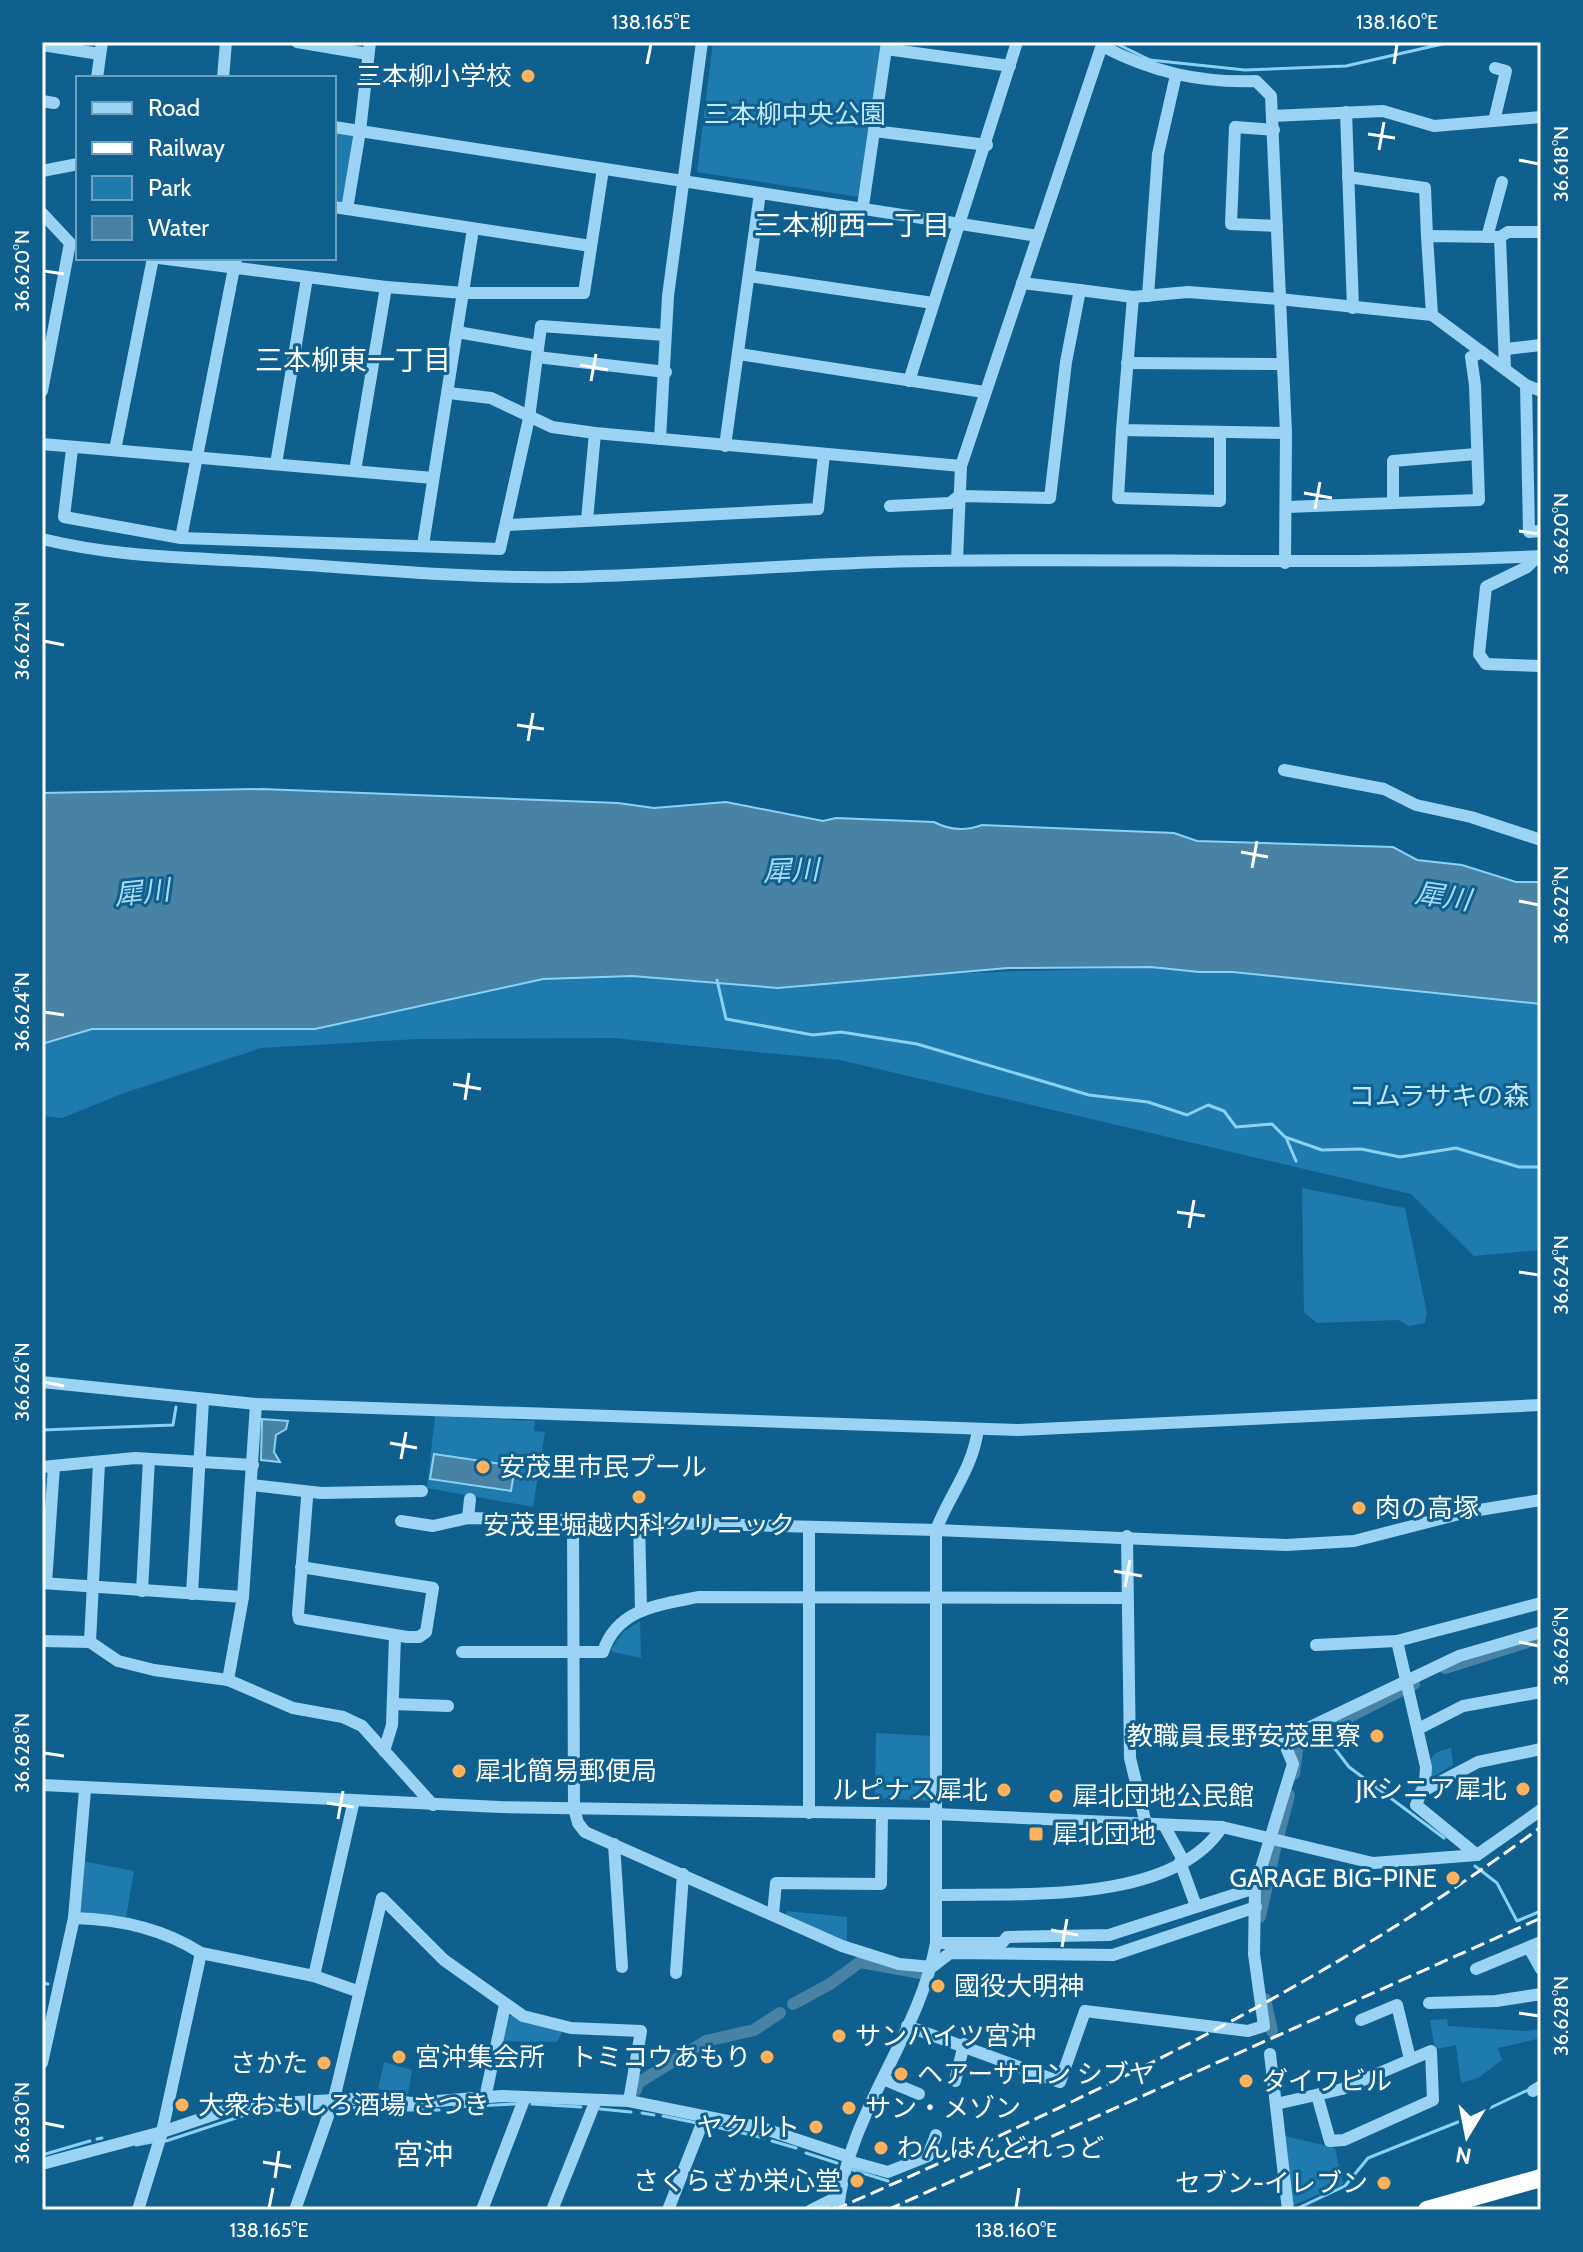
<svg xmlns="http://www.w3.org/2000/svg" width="1583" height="2252" font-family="Cabin,'Noto Sans JP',sans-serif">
<rect width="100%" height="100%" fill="#10608f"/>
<!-- green -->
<g fill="#1f7aad">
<polygon points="713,42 882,42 859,197 697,172"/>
<polygon points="334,132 353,135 342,202 334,201"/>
<polygon points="1151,967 1199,972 1233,972 1541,1004 1541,1250 1474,1256 1411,1194 840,1060 613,1038 418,1039 261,1048 124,1093 62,1118 42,1116 42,1044 92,1029 315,1029 543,979 632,976 689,982"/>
<polygon points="1302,1188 1405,1208 1427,1313 1425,1323 1409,1326 1398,1320 1317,1323 1304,1312"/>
<polygon points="435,1416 535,1421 534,1431 545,1432 533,1507 427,1488"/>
<polygon points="640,1621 641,1658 613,1652 611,1649 623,1632"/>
<polygon points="876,1733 932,1736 932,1801 875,1798"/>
<path d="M1451 1748 1453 1765 1432 1777 1428 1772C1431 1754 1433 1752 1451 1748Z"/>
<polygon points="82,1861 134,1871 126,1917 79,1914"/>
<polygon points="787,1911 847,1917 847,1943 785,1915"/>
<polygon points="506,2016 512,2016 562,2032 557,2042 501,2041"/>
<polygon points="1447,2019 1448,2026 1525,2031 1541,2029 1541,2038 1498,2048 1502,2060 1478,2078 1461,2083 1456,2045 1436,2049 1434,2045 1430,2020"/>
<polygon points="384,2062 412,2070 408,2094 378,2089"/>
<polygon points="1281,2135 1335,2148 1343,2184 1289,2207"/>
</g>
<!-- water -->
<g fill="#4882a4" stroke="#8bd1f6" stroke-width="2">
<path d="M262 789 618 803 654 808 726 802 823 821 836 818 934 822C949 830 966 831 982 825L1174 833 1197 841 1393 847 1417 860 1462 865 1516 882H1541V1004L1233 972H1199L1151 967 1008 968 778 988 632 976 543 979 315 1029H92L42 1044V793Z"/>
<polygon points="262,1419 288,1421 286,1429 276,1435 274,1452 280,1462 261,1460"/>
<polygon points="434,1454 515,1466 511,1491 430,1479"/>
</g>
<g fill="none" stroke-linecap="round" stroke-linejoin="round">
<!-- stream -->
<g stroke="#8bd1f6" stroke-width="3">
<polyline points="1113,42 1150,60 1245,70 1346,66 1451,42"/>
<polyline points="717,980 726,1019 813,1035 841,1032 917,1044 1089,1095 1148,1102 1187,1115 1208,1105 1224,1111 1236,1127 1272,1124 1285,1137 1322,1150 1361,1149 1400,1157 1456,1148 1519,1167 1541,1167"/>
<polyline points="1287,1140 1296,1161"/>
<polyline points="42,1430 173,1425 176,1407"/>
<polyline points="1329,1741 1349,1767 1444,1838"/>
<polyline points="1475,1866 1497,1883 1517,1921 1541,1911"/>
<polyline points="42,1983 48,1984"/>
<polyline points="532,2104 581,2107"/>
<polyline points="455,2107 515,2104"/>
<polyline points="339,2108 380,2107"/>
<polyline points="600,2109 631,2112"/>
<polyline points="396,2110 439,2110"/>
<polyline points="642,2113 654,2115"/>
<polyline points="663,2116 697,2123"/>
<polyline points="707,2125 764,2138"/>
<polyline points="97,2139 102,2138"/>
<polyline points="166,2141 257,2111 324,2108"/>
<polyline points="772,2141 796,2148"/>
<polyline points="136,2145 152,2142"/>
<polyline points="806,2153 837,2163"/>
<polyline points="42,2155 90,2141"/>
<polyline points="853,2170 888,2181"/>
<polyline points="1294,2210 1345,2186 1368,2158 1473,2116 1528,2090"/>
</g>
<!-- canal -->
<g stroke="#4882a4" stroke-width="12">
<polyline points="1445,1668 1534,1640"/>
<polyline points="1294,1774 1298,1743 1414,1684"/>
<polyline points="1279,1834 1289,1795"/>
<polyline points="1260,1917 1276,1844"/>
<polyline points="1265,1999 1272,2031"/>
<polyline points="793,2004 830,1984 860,1962 921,1973"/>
<polyline points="636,2090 638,2083 706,2041 754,2030 780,2013"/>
</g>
<!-- minor -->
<g stroke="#9ad3f3" stroke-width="12">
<polyline points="297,42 368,54"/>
<polyline points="370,42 360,131 1038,236"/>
<polyline points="42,45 100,54"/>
<path d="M1102 46C1152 72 1199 83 1256 81L1271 96 1286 433 1285 563"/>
<polyline points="886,49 1010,66"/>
<polyline points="97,78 102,42"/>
<polyline points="223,78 226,42"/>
<polyline points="42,101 54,103"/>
<polyline points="1346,112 1353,308"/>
<polyline points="1272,116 1383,111 1434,126 1541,117"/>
<polyline points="1494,121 1506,71 1495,68"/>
<polyline points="334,127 360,131 347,209"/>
<polyline points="1274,130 1235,127 1231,224 1277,226"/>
<polyline points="874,131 987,145"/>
<polyline points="42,171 78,164"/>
<polyline points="1348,177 1425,188 1427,236"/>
<polyline points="863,206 887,42"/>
<polyline points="334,207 591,246"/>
<polyline points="42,213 70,243 42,391"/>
<polyline points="1487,237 1502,182"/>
<polyline points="159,258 386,287 464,293 584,293 603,169"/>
<polyline points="749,276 933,303"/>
<polyline points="1080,290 1133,297 1188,292 1279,299 1432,315 1526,385 1541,391"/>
<polyline points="1148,296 1158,154 1176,75"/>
<polyline points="1133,297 1122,430 1286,433"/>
<polyline points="1432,315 1427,236 1500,237"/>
<polyline points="457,332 538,346"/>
<polyline points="1506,349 1541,345"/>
<polyline points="739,354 984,392"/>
<polyline points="537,357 666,372"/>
<polyline points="1127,363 1283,364"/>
<polyline points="1505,368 1500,237 1508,232 1541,232"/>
<polyline points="909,381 1017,42"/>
<polyline points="1526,385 1529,532 1541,531"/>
<polyline points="449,393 491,398 552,427 595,433 961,466"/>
<polyline points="1122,430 1118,498 1220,501 1220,433"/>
<polyline points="660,439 668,296 702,42"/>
<polyline points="42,444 433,478"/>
<polyline points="725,446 760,193"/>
<polyline points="72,449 64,517 181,538 500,549 529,418 541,326 665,335"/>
<polyline points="115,450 153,258"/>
<polyline points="276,464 307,278"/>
<polyline points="355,471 386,287"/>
<polyline points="1393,503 1393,461 1476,454"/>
<polyline points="890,506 950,503 959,496 1050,498 1066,362 1080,290 1022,283"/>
<polyline points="1286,507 1479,500 1475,385 1471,357 1482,352"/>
<polyline points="587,520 595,433"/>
<polyline points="506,525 818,509 824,454"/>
<polyline points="181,538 236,258"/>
<path d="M42 539C112 556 173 557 244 561 352 567 459 579 568 577 674 575 779 565 885 562 1103 556 1322 567 1541 556"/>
<polyline points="423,545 473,229"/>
<polyline points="1537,557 1527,567 1486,587 1479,654 1486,664 1541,666"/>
<polyline points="957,560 961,466 1103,42"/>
<polyline points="1284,770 1384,789 1416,805 1471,817 1541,840"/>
<polyline points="42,1382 256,1404 1019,1430 1541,1405"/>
<polyline points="42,1467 135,1458 253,1465"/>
<polyline points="252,1485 321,1493 422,1491"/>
<polyline points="468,1518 470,1499"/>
<polyline points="401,1521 433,1526 468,1518 936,1530 1286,1545 1354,1541 1467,1512 1541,1500"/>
<polyline points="573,1521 574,1808 578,1823 585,1832 842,1946 899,1964 932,1967 950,1953 1113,1955 1256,1907"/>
<polyline points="639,1522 641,1609"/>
<polyline points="1127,1536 1130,1758 1146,1824"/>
<polyline points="301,1567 433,1588 426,1632 419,1637 407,1637 299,1619 298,1614 307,1498 307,1492"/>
<polyline points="42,1583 243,1597"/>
<polyline points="46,1583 54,1466"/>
<polyline points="142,1591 149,1459"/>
<polyline points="192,1594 203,1400"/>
<polyline points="42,1641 90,1642 118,1661 154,1670 228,1680 293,1708 343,1717 362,1726 433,1805"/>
<polyline points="90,1642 99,1463"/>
<polyline points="1316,1645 1397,1641"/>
<path d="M462 1652H603C617 1608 660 1605 698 1597L1127 1598"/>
<polyline points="228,1680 243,1597 256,1404"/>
<polyline points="393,1704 448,1706"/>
<polyline points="1418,1729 1463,1706 1541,1692"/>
<polyline points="384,1751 392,1725 395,1636"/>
<polyline points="42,1785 500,1807 936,1814 1222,1827 1373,1863 1477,1855 1541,1810"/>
<polyline points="1421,1792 1478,1762 1541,1749"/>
<polyline points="809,1813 809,1527"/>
<polyline points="1164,1825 1183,1860"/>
<polyline points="614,1844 622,1967"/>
<polyline points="1477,1855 1416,1805 1425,1783 1426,1767 1397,1641 1541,1603"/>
<polyline points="1180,1862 1196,1906"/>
<path d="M937 1895C1019 1893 1172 1905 1222 1827"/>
<polyline points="773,1914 776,1883 881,1884 882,1814"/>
<path d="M74 1918C119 1919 162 1928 201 1953L314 1976 357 1991"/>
<polyline points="936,1943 1002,1943 1007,1937 1109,1935 1255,1888"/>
<polyline points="1529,1948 1541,1969"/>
<polyline points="1476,1969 1541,1942"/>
<polyline points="676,1973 683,1874"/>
<polyline points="314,1976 354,1800"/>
<polyline points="1429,2003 1496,2001 1541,1994"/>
<polyline points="1361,2020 1397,2005 1410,2059"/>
<polyline points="907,2026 1060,2082 1085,2011 1248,2031 1264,2026 1254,1954 1255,1888 1293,1764 1283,1740 1459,1656 1541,1632"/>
<polyline points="1270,2054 1288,2210"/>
<polyline points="42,2063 74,1918 85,1790"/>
<polyline points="883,2079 919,2094"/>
<polyline points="955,2081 964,2044"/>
<polyline points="1533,2091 1541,2086"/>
<polyline points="485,2098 505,2005"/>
<polyline points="1276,2104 1342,2089 1431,2051 1433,2100 1344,2140 1330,2141 1317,2095"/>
<polyline points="848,2161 888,2172 928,2156 936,2135"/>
<polyline points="42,2164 162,2132 242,2105 372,2098 411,2103 502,2096 629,2101 762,2128 849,2157"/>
<polyline points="138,2210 162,2132 201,1953"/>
<polyline points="295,2210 334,2099 382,1898 444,1960 523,2016 571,2028 641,2031 629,2101"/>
<polyline points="482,2210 525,2097"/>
<polyline points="552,2210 596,2100"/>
<polyline points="668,2210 705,2116"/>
<polyline points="811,2210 839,2196"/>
<path d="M838 2210C847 2114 919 2037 936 1943V1530C950 1494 973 1468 978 1429"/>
</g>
<!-- highway -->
<polyline stroke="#fff" stroke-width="18" points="1427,2210 1541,2178"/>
<!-- rail -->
<g stroke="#fff" stroke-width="3" stroke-dasharray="14 6" stroke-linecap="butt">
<path d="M834 2210C1084 2100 1321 1990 1541 1827"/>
<polyline points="887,2210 1541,1918"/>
</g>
</g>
<!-- ticks -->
<path fill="none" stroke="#fff" stroke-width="3" d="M647 64 651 44M1394 64 1397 44M1368 134 1395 138M1379 150 1384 122M1519 160 1539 164M44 271 64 274M580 365 608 370M591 381 596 354M1304 493 1332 498M1315 509 1320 482M1519 531 1539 534M44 641 64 645M517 725 544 729M528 741 533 713M1241 852 1268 857M1252 868 1257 841M1519 901 1539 905M44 1012 64 1015M453 1084 481 1089M465 1100 469 1073M1177 1212 1205 1216M1189 1228 1194 1200M1519 1272 1539 1275M44 1382 64 1386M390 1443 417 1448M401 1459 406 1432M1114 1571 1142 1576M1125 1587 1130 1560M1519 1642 1539 1646M44 1753 64 1756M327 1803 354 1807M338 1819 343 1791M1051 1930 1078 1935M1062 1947 1067 1919M1519 2013 1539 2016M44 2123 64 2127M263 2162 291 2167M275 2178 279 2151M269 2208 273 2188M1016 2208 1019 2188"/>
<!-- markers -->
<g fill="#ffb15c" stroke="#10608f" stroke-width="3">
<circle cx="528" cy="76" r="8"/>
<circle cx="483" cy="1467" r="8"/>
<circle cx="639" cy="1497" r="8"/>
<circle cx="1359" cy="1508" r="8"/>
<circle cx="1377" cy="1736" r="8"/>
<circle cx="459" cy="1771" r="8"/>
<circle cx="1523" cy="1789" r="8"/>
<circle cx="1004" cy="1790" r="8"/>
<circle cx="1056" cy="1796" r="8"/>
<rect x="1028" y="1826" width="16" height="16" rx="4"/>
<circle cx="1453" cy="1878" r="8"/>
<circle cx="938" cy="1986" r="8"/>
<circle cx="839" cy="2036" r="8"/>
<circle cx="399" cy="2057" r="8"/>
<circle cx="767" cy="2057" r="8"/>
<circle cx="324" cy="2063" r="8"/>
<circle cx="901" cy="2074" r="8"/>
<circle cx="1246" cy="2081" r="8"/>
<circle cx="182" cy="2105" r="8"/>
<circle cx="849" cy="2108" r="8"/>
<circle cx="816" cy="2127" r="8"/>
<circle cx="881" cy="2148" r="8"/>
<circle cx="857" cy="2181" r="8"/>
<circle cx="1384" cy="2183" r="8"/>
</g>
<g text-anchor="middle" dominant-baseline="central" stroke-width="6" stroke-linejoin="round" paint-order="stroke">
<!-- poi labels -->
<g font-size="26" fill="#fff" stroke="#10608f" text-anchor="start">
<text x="512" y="76" text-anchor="end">三本柳小学校</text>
<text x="499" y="1467">安茂里市民プール</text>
<text x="1375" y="1508">肉の高塚</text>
<text x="639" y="1525" text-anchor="middle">安茂里堀越内科クリニック</text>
<text x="1361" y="1736" text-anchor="end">教職員長野安茂里寮</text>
<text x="475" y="1771">犀北簡易郵便局</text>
<text x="1507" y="1789" text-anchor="end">JKシニア犀北</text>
<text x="988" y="1790" text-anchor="end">ルピナス犀北</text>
<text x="1072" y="1796">犀北団地公民館</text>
<text x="1052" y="1834">犀北団地</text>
<text x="1437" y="1878" text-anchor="end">GARAGE BIG-PINE</text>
<text x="954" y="1986">國役大明神</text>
<text x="855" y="2036">サンハイツ宮沖</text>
<text x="415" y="2057">宮沖集会所</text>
<text x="751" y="2057" text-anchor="end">トミコウあもり</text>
<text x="308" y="2063" text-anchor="end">さかた</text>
<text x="917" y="2074">ヘアーサロン シブヤ</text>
<text x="1262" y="2081">ダイワビル</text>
<text x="198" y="2105">大衆おもしろ酒場 さつき</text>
<text x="865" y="2108">サン・メゾン</text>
<text x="800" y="2127" text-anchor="end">ヤクルト</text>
<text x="897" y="2148">わんはんどれっど</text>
<text x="841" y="2181" text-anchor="end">さくらざか栄心堂</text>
<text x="1368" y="2183" text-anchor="end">セブン-イレブン</text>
</g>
<!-- park labels -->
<g font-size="26" fill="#c1e8fd" stroke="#10608f">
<text x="795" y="114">三本柳中央公園</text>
<text x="1439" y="1096">コムラサキの森</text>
</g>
<!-- neighbourhood labels -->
<g font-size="28" fill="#fff" stroke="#10608f">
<text x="852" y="225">三本柳西一丁目</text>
<text x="353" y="360">三本柳東一丁目</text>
</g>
<!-- water labels -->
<g font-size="28" font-style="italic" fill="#a6dcfa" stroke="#10608f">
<text transform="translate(791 870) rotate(-2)">犀川</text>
<text transform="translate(142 892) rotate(-6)">犀川</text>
<text transform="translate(1443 896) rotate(8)">犀川</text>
</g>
<!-- quarter labels -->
<g font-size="30" fill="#fff" stroke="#10608f">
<text x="423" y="2154">宮沖</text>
</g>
</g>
<!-- border -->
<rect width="1583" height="2252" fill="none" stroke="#10608f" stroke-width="88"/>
<!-- legend -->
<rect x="76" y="76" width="260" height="184" fill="#10608f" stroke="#70a0bc" stroke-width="2"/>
<rect x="92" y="102" width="40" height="12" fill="#9ad3f3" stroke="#70a0bc" stroke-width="2"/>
<text x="148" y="116" font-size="24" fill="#ffffff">Road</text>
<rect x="92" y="142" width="40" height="12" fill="#ffffff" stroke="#70a0bc" stroke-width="2"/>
<text x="148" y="156" font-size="24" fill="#ffffff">Railway</text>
<rect x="92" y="176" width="40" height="24" fill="#1f7aad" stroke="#70a0bc" stroke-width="2"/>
<text x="148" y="196" font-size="24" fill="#ffffff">Park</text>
<rect x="92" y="216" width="40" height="24" fill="#4882a4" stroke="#70a0bc" stroke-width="2"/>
<text x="148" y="236" font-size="24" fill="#ffffff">Water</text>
<!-- north arrow -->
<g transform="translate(1467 2136) rotate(190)" stroke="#10608f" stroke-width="6" paint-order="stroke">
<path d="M0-6L14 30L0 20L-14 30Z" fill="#ffffff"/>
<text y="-12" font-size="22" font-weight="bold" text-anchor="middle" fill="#ffffff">N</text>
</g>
<rect x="44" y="44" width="1495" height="2164" fill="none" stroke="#fff" stroke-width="3"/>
<g font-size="20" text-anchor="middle" fill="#fff">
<text x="651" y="29">138.165°E</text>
<text x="1397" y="29">138.160°E</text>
<text transform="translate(1561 164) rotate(-90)" y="7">36.618°N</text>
<text transform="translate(22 271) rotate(-90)" y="7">36.620°N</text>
<text transform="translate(1561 534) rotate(-90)" y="7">36.620°N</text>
<text transform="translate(22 641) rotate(-90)" y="7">36.622°N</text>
<text transform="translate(1561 905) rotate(-90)" y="7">36.622°N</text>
<text transform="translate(22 1012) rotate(-90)" y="7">36.624°N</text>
<text transform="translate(1561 1275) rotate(-90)" y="7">36.624°N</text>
<text transform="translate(22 1382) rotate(-90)" y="7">36.626°N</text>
<text transform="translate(1561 1646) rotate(-90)" y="7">36.626°N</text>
<text transform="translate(22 1753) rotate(-90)" y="7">36.628°N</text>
<text transform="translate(1561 2016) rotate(-90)" y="7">36.628°N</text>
<text transform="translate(22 2123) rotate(-90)" y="7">36.630°N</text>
<text x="269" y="2237">138.165°E</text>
<text x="1016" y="2237">138.160°E</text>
</g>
</svg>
